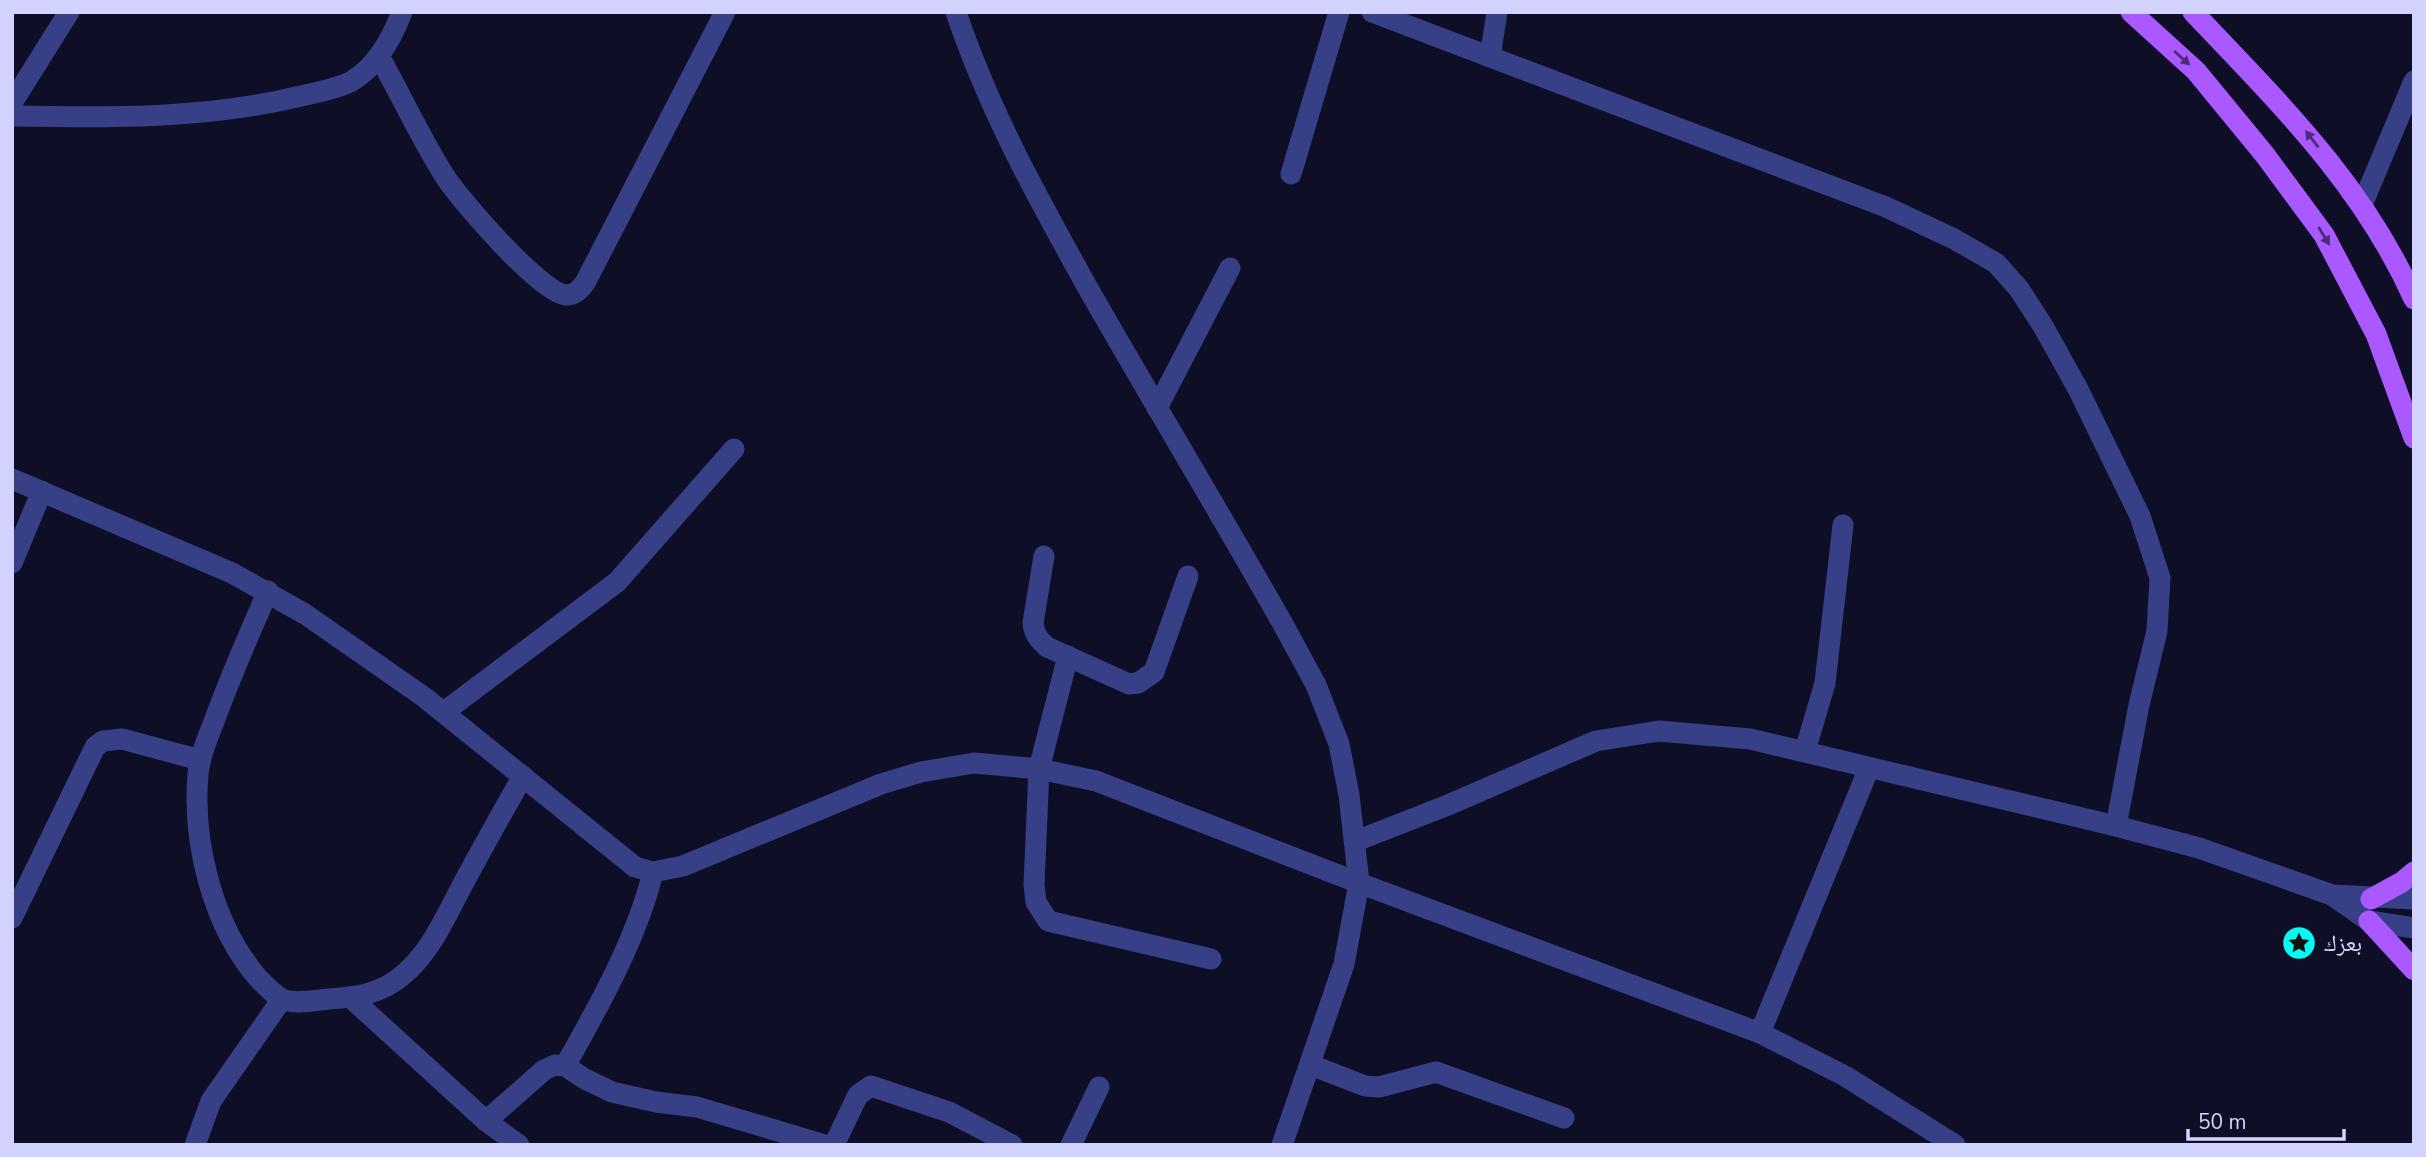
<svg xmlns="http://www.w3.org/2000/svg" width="2426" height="1157" font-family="'Nunito Sans','Noto Naskh Arabic',sans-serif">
<rect width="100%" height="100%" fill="#0e0e26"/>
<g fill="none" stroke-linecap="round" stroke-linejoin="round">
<!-- minor -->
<g stroke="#374087" stroke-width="21">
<path d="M956 12C989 111 1039 200 1089 290 1153 402 1220 513 1284 626L1316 685 1339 744 1349 795 1359 883 1344 964 1282 1145"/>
<polyline points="1372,12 1886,207 1954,239 1996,263 2019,289 2043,326 2078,389 2140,516 2160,578 2157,631 2139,705 2116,826"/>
<path d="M379 56C401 95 420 137 444 175 459 199 538 290 565 295 575 296 581 289 586 281L725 12"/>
<polyline points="1490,57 1497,12"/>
<polyline points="12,103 69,12"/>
<path d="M12 116C109 118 206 119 301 96 318 92 337 89 352 81 377 66 392 38 402 12"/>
<polyline points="1291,174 1339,12"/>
<polyline points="2362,205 2414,81"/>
<polyline points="1157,408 1230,268"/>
<polyline points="12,479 232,573 305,614 424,697 635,867 653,872 683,866 881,784 921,772 974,763 1039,769 1096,781 1359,883 1760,1033 1845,1076 1955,1145"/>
<path d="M1044 556 1033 623C1034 634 1039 640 1047 647L1129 684 1138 683 1154 672 1188 576"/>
<polyline points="12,563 42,491"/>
<path d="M268 591C249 634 231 675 215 719 208 737 200 755 198 774 192 843 213 926 258 978 264 984 274 995 282 999 295 1005 315 1000 329 999 357 997 381 994 403 975 431 952 447 914 464 882 483 847 503 811 523 776"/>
<polyline points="1068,656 1039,769 1034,885 1036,902 1048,921 1211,959"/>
<polyline points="444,712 617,582 734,449"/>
<polyline points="1805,751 1825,683 1843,525"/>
<polyline points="1356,841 1448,805 1596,741 1659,731 1750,739 2116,826 2199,848 2332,895 2414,899"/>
<polyline points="2333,896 2369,921 2414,928"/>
<polyline points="12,918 95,747 103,741 122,739 200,760"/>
<polyline points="351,998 486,1121 519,1145"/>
<polyline points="1760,1033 1869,768"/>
<polyline points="1311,1065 1365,1086 1379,1087 1436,1072 1564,1118"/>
<path d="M565 1066C599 1006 637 938 653 872"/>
<polyline points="486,1121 544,1070 555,1065 565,1066 585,1079 612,1092 656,1102 697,1107 825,1145"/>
<polyline points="195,1145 211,1101 282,999"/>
<polyline points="834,1145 858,1095 871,1086 949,1112 1012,1145"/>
<polyline points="1071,1145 1099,1087"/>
</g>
<!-- major -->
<g stroke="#a959ff" stroke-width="21">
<polyline points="2131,12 2196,71 2265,155 2324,235 2376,334 2414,438"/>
<path d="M2193 12C2279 103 2362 183 2414 299"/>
<polyline points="2371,899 2402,882 2414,872"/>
<polyline points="2369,921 2414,970"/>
</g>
</g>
<!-- one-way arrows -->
<defs><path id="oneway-solid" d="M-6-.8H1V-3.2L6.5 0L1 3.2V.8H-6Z" transform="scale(1.75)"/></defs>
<g fill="#4c2c7d">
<use href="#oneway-solid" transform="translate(2182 58) rotate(42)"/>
<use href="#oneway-solid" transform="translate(2312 139) rotate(-128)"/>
<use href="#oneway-solid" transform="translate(2324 236) rotate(58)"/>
</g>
<!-- icons -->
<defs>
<g id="sight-disc" transform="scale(1.75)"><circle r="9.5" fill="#00fdf2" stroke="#0e0e26"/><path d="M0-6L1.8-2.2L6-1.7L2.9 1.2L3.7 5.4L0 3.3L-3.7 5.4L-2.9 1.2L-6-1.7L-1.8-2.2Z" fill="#111"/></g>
</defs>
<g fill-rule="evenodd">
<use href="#sight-disc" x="2299" y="943"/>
</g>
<g text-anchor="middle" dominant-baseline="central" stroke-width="5" stroke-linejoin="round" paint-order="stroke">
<!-- poi labels -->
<g font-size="23" fill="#d2d4ff" stroke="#0e0e26" text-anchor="start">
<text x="2324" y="943">بعزك</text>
</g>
</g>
<!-- border -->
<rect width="2426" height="1157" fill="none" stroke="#d2d4ff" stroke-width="28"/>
<!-- scale -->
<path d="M2188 1129v10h156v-10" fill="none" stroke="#d2d4ff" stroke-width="3.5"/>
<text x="2198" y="1129" font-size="21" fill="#d2d4ff" stroke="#0e0e26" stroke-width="5" paint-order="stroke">50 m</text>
</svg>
